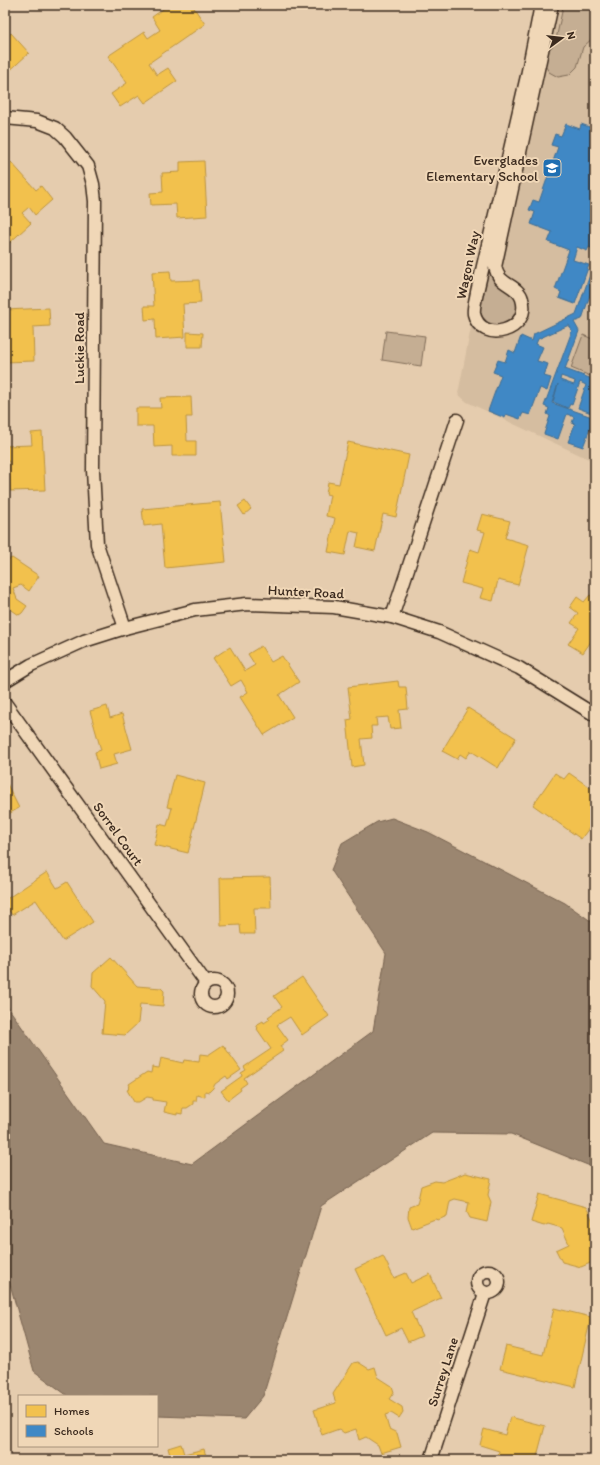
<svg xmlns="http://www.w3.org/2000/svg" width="600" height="1465" font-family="Itim,sans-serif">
<rect width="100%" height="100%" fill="#e5ccae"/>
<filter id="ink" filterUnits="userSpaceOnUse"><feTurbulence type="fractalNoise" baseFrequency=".025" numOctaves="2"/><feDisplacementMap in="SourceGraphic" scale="8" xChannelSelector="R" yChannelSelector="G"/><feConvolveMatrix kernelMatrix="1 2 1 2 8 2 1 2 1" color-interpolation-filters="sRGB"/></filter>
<g filter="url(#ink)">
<!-- built -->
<polygon fill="#d5bda0" points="541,5 589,5 595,7 595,462 467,402 458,394 474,312"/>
<!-- green -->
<g fill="#c5ae93" stroke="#806c58">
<polygon points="565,5 595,5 595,36 583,47 577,67 569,75 558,77 549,72 546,67 544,62 547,51 555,44 563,7"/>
<path d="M491 271C500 279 514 289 518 301 525 324 485 339 479 307L488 272Z"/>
<polygon points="386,331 425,336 421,366 382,360"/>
<polygon points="583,335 595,340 595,378 571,368"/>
</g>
<!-- water -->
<polygon fill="#9b866f" stroke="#75614f" points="392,818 428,832 565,903 595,924 595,1168 511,1134 432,1133 321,1206 263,1396 244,1419 157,1416 157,1396 68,1396 34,1371 5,1266 5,1003 104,1144 192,1164 373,1031 386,953 331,870 342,843 377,822"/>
<!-- homes -->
<g fill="#f2c14e" stroke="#bb9440">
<polygon points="169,5 192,5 205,24 149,63 157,75 168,68 177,81 145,103 139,95 120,107 111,94 127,83 108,56 144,32 148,38 160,30 152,17"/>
<polygon points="11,33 29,53 5,75 5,39"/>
<polygon points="204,161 207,216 177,218 176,204 151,205 150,193 163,192 162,173 180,172 180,162"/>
<polygon points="11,162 36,190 41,186 52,200 35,215 29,207 22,213 31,223 5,247 5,167"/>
<polygon points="170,271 171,281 199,280 201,303 183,304 185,337 156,339 155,319 145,320 144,306 154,306 152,272"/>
<polygon points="49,308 50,326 33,327 34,361 5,362 5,310"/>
<polygon points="187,332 203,333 202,347 187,347"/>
<polygon points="191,397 192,417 186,417 187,441 196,441 196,456 172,456 172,446 154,447 153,426 136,426 136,408 161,408 160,398"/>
<polygon points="42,432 45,490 10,491 9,461 5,462 5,446 32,445 31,433"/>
<polygon points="348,442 409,455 396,517 383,514 375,551 356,547 359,533 350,531 345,555 328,552 335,518 326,516 330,495 326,494 328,482 339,484"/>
<polygon points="245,501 251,509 244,515 238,506"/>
<polygon points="220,502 226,562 165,568 161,524 144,526 142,509"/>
<polygon points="482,514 510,521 505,538 529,545 518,585 498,580 493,601 480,598 483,589 461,583 470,549 479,552 485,532 477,530"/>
<polygon points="12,558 39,576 29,591 21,585 13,588 17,599 27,606 22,613 19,615 9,608 5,614 5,561"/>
<polygon points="590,595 595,598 595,642 592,640 583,653 568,644 579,628 571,623 578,613 570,607 577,597 584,602"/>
<polygon points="261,646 271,662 282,656 299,682 279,695 293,717 264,735 240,697 248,692 241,680 231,686 213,658 230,647 245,671 255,665 248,654"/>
<polygon points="398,681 399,687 406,687 408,709 399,710 401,728 390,729 388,717 376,718 377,726 371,726 372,738 361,739 364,765 352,767 347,720 352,719 348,687"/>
<polygon points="107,706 110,718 122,714 132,749 114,754 117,764 99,769 95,752 101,750 90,711"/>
<polygon points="468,708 516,738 498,768 471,751 466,758 460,754 457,759 442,751"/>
<polygon points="555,773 564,779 569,773 595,791 595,807 591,813 595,815 595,820 581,839 533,805"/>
<polygon points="175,775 205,783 188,853 154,845 159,824 167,826 172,808 167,807"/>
<polygon points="7,784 19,808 5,816 5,786"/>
<polygon points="47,872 57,888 67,882 93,922 63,941 36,900 12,915 5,905 5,900"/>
<polygon points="270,877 271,908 254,908 255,934 241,934 240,925 221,926 220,878"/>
<polygon points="111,957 137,986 161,988 164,991 163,1006 140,1004 138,1023 125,1035 102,1033 105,1001 92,986 93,973"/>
<polygon points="302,977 329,1016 302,1035 290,1017 277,1025 288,1040 280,1046 283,1051 244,1078 247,1083 240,1088 241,1090 228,1100 221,1091 242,1076 241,1073 246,1070 244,1067 271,1049 257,1029 258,1028 256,1025 263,1021 264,1023 270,1019 268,1017 282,1007 274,996"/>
<polygon points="223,1045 241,1070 228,1079 226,1076 215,1084 213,1088 209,1092 205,1091 205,1097 197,1095 196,1101 193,1101 193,1104 187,1108 183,1108 182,1114 177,1113 177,1115 164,1112 166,1102 153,1100 153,1098 147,1097 139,1102 134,1102 127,1090 129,1089 128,1088 130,1086 129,1084 147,1072 151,1073 152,1067 159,1068 161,1058 183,1063 184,1060 199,1062 200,1054 208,1055"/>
<polygon points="465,1173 491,1179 488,1195 491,1202 487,1222 470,1218 467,1212 469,1202 455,1199 450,1201 447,1216 438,1220 435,1219 412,1228 408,1217 409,1207 417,1204 421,1186 435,1181 442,1182"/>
<polygon points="539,1194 586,1207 595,1225 595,1261 581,1267 562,1262 556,1250 569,1244 562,1228 548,1224 544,1226 531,1222"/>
<polygon points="383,1256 394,1278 406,1273 411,1283 430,1274 441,1298 411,1312 422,1336 408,1342 401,1328 386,1335 355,1269"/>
<polygon points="554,1308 591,1317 575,1387 500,1369 506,1346 543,1355"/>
<polygon points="358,1362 369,1369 375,1367 378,1377 392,1386 394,1392 389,1399 402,1407 403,1412 399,1418 391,1413 385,1415 389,1429 397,1433 401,1447 381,1453 378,1445 366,1437 359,1440 356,1429 344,1433 339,1429 322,1435 314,1410 336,1403 333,1394 353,1363"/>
<polygon points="510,1417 545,1426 536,1460 497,1460 499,1451 480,1445 484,1429 505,1435"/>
<polygon points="181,1444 184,1454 204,1449 207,1460 166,1460 171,1459 168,1448"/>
</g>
<!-- schools -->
<g fill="#3f88c5" stroke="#3e6c93" fill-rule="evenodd">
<polygon points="566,124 580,129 581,124 595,129 593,135 595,135 595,250 589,247 587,251 577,247 573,260 589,265 575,304 559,298 561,292 555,289 569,250 548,242 552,232 531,224 535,212 529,210 533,200 539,202 558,147 551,145 555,134 561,136"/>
<path d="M595 261V280L582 319 574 322 579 331 565 369 595 380V412L594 414 578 408 586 385 580 382 572 405 570 404 568 408 553 402 558 384 552 403 595 418V425L592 423 583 447 568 442 575 424 572 423 574 417 567 414 558 439 544 434 550 416 547 414 549 408 544 406 572 331 569 325 538 339 536 344 543 347 537 361 548 364 544 376 551 378 547 391 540 388 530 415 523 413 520 419 506 414 505 418 488 411 501 375 493 372 498 360 505 362 509 350 515 353 521 336 532 341 534 334 576 314ZM561 376 575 381 574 385 560 380Z"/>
</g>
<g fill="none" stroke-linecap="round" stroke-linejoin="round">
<!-- street casing -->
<g stroke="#3b2a1e" stroke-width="15">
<g id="street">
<path d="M541 5 527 76 477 292C476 299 473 307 474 314 481 345 532 331 522 299 519 288 507 286 500 278 498 275 496 271 495 267L552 5"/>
<polyline points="5,118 37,121 55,128 65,137 88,166 93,184 95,201 93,470 97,544 125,628"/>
<polyline points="392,617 457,420"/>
<polyline points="5,681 31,665 84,641 125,628 195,610 247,604 334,607 392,617 439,632 519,668 595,715"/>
<polyline points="5,703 206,983"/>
<circle cx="214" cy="994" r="13"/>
<circle cx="488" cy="1282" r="11"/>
<polyline points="431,1460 485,1293"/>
</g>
</g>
<!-- street -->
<use href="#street" stroke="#f0d7b7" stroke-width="12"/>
</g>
</g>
<!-- icons -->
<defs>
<g id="school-square" transform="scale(1)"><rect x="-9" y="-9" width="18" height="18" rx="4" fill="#1f6fb2" stroke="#f0d7b7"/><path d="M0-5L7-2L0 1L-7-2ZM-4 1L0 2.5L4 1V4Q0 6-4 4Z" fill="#fff"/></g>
</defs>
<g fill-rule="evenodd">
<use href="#school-square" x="552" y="168"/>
</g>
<g text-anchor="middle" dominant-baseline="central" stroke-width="4" stroke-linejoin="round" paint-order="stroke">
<!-- poi labels -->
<g font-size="14" fill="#3b2a1e" stroke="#f0d7b7" text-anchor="end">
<text x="538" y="160">Everglades<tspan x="538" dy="16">Elementary School</tspan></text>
</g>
<!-- street labels -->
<g font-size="14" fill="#3b2a1e" stroke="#f0d7b7">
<text transform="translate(468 265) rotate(-78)">Wagon Way</text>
<text transform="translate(79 348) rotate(-90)">Luckie Road</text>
<text transform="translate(306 592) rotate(3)">Hunter Road</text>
<text transform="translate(118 834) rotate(54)">Sorrel Court</text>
<text transform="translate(443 1372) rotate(-72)">Surrey Lane</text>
</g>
</g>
<!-- margin -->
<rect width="600" height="1465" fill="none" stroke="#f0d7b7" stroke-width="20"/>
<rect x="10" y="10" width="580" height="1445" fill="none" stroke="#3b2a1e" stroke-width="1.5" filter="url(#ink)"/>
<!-- legend -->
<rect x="18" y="1395" width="140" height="52" fill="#f0d7b7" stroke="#a8927a"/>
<rect x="26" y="1405" width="20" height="12" fill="#f2c14e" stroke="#a8927a"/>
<text x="54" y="1415" font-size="12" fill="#3b2a1e">Homes</text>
<rect x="26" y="1425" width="20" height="12" fill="#3f88c5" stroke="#a8927a"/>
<text x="54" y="1435" font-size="12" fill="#3b2a1e">Schools</text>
<!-- north arrow -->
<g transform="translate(562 38) rotate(75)" stroke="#f0d7b7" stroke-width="3" paint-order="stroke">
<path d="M0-3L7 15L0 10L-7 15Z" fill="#3b2a1e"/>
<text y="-6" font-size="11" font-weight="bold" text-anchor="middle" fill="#3b2a1e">N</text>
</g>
</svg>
